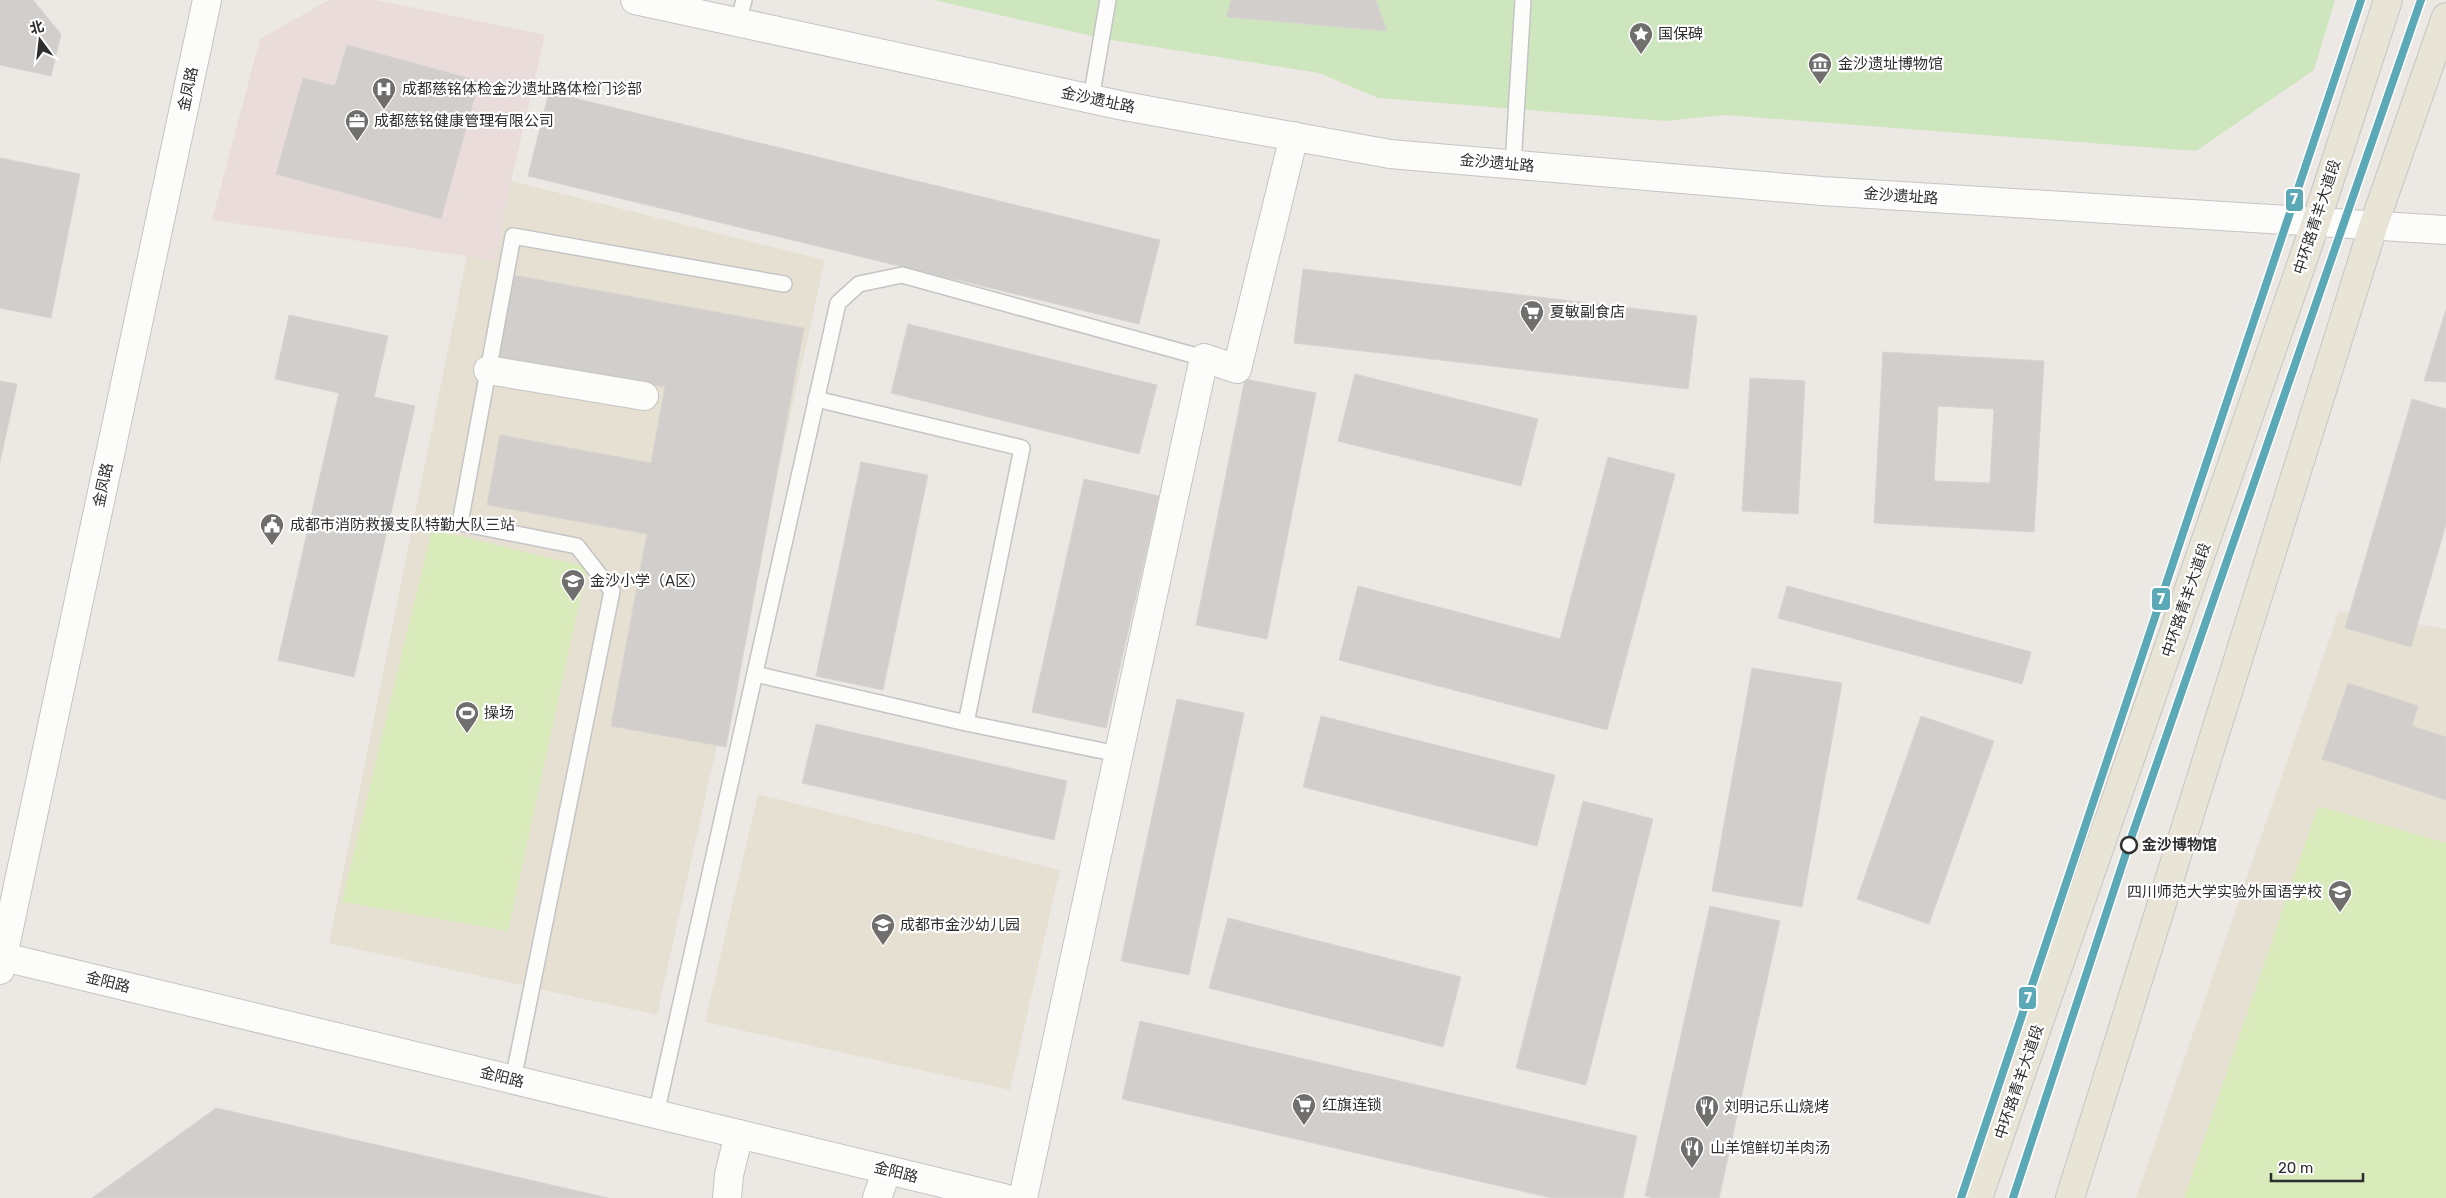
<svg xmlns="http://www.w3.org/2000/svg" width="2446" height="1198" font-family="Rubik,'Noto Sans SC',sans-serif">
<rect width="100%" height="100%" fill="#ece8e4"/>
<!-- education -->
<g fill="#e6e0d3">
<polygon points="511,181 825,260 657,1015 329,943 467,255 495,260"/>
<polygon points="2339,611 2446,629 2446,1198 2136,1198"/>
<polygon points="758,794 1060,870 1010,1090 705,1022"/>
</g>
<!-- medical -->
<polygon fill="#e9dcdb" points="329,0 376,0 545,35 511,181 495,260 212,220 260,39"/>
<!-- green -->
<polygon fill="#cee6be" points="934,0 2335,0 2314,70 2196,151 1724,115 1666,121 1378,98 1319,73 1105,39"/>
<!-- pitch -->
<g fill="#d9eabb">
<polygon points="432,529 587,567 508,931 342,902"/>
<polygon points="2318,806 2446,843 2446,1198 2184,1198"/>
</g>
<!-- building -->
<g fill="#d1cecb" stroke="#d7d4d0" fill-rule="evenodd">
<polygon points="0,0 33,0 61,34 51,76 0,65"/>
<polygon points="1231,0 1376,0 1387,31 1226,17"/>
<polygon points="347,45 479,81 441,219 276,174 303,78 335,86"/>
<polygon points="549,92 1160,240 1139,324 528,176"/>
<polygon points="0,158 80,174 51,318 0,308"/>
<polygon points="1303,269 1697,316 1688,389 1294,343"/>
<polygon points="507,274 804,328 726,747 611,726 647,534 487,505 500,435 651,463 665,387 491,356"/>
<polygon points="2446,309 2446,382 2424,381"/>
<polygon points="289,315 388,336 374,397 415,406 354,677 278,660 339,393 275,379"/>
<polygon points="908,324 1157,385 1139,454 891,393"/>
<path d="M1883 352 2044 361 2034 532 1874 523ZM1938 406 1994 409 1990 483 1934 481Z"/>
<polygon points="1355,374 1538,419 1521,486 1338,441"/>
<polygon points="1750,378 1805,381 1798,514 1742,511"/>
<polygon points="1245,379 1316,393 1267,639 1196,625"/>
<polygon points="0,381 17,384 0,462"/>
<polygon points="2412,399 2446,409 2446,524 2411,647 2345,628"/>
<polygon points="1608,457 1675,474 1607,730 1339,660 1358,586 1560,639"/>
<polygon points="861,462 928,475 883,690 816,676"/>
<polygon points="1084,479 1159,496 1106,728 1032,712"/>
<polygon points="1787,586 2031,652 2022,684 1778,618"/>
<polygon points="1752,668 1842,683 1802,907 1712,891"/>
<polygon points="2348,683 2418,706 2412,726 2446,737 2446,800 2322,759"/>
<polygon points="1177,699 1244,713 1189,975 1121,961"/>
<polygon points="1321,716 1555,775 1537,846 1303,787"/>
<polygon points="1921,716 1994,741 1929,924 1857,899"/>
<polygon points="816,724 1067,781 1054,840 802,783"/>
<polygon points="1583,801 1653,819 1586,1085 1516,1068"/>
<polygon points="1710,906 1780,921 1719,1198 1655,1198 1645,1196"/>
<polygon points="1228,918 1461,977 1443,1047 1209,988"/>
<polygon points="1140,1021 1637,1136 1623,1198 1552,1198 1122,1099"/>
<polygon points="216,1108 608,1198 92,1198"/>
</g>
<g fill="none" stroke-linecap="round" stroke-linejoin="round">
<!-- service casing -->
<g stroke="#c5c4c5" stroke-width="18">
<g id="service">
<polyline points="738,22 744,0"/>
<polyline points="1091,99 1108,0"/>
<polyline points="1513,165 1523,0"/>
<polyline points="816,399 1022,448 966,723"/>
<polyline points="755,674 966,723 1118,754"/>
<polyline points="513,1080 612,591 577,546 460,523 513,236 784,284"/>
<polyline points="656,1114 838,303 859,284 902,275 1204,358"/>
</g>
</g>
<!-- minor casing -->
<g stroke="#c5c4c5" stroke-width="30">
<g id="minor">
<polyline points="635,0 1124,106 1390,154 1822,191 2446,230"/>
<polyline points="488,370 644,396"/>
<polyline points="727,1198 729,1175 739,1134"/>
<polyline points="877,1198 887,1170"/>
<polyline points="1023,1198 1204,358 1237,369 1294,136"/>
</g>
</g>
<!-- tertiary casing -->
<g stroke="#c5c4c5" stroke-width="30">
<g id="tertiary">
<polyline points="0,956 1004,1198"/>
<polyline points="0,970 207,0"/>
</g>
</g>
<!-- primary casing -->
<g stroke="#c6c5c4" stroke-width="30">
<g id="primary">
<polyline points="1978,1198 2316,222 2388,0"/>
<polyline points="2070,1198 2373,227 2446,17"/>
</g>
</g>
<!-- service -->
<use href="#service" stroke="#fcfcfb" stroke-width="15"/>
<!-- minor -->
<use href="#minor" stroke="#fcfcfb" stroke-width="28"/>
<!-- tertiary -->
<use href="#tertiary" stroke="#fcfcfb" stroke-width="28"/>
<!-- primary -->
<use href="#primary" stroke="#e8e4d6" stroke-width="28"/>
<!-- metro-1 casing -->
<g stroke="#fff" stroke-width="11">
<g id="metro-1">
<polyline points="1961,1198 2361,0"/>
<polyline points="2013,1198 2129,844 2421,0"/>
</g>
</g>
<!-- metro-1 -->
<use href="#metro-1" stroke="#5ba8b6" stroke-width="8"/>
</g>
<!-- icons -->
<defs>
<g id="sight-pin" transform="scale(1.25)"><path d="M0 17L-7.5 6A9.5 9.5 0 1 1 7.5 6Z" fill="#706f6e" stroke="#fff"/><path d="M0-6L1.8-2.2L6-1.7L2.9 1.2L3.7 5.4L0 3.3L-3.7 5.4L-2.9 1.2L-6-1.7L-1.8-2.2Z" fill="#fff"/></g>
<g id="museum-pin" transform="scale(1.25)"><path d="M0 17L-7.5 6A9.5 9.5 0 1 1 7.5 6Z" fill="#706f6e" stroke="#fff"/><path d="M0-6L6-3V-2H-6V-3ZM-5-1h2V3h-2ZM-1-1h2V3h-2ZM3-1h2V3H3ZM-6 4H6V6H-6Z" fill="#fff"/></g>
<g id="hospital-pin" transform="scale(1.25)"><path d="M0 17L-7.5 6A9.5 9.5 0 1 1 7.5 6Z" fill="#706f6e" stroke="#fff"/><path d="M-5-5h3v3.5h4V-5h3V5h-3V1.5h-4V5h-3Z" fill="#fff"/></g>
<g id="office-pin" transform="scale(1.25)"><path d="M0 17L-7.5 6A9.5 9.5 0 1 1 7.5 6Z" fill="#706f6e" stroke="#fff"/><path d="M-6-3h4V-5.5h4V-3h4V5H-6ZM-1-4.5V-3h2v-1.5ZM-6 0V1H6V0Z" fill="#fff"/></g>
<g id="supermarket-pin" transform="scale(1.25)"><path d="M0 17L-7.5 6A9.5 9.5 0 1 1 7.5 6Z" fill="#706f6e" stroke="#fff"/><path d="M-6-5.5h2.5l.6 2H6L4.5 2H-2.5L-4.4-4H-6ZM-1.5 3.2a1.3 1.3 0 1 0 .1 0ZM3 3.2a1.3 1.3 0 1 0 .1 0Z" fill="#fff"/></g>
<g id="civic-pin" transform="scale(1.25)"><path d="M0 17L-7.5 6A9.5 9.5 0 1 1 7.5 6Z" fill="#706f6e" stroke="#fff"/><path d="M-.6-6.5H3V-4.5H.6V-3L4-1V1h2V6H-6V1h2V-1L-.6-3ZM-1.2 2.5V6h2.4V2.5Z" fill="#fff"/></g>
<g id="school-pin" transform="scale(1.25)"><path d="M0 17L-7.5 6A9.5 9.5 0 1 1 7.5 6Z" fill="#706f6e" stroke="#fff"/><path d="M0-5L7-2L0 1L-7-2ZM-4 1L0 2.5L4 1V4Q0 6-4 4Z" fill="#fff"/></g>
<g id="stadium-pin" transform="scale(1.25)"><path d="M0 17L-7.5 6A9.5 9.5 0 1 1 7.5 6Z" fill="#706f6e" stroke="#fff"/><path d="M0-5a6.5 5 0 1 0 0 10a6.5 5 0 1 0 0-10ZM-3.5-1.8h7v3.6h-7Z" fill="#fff"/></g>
<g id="restaurant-pin" transform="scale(1.25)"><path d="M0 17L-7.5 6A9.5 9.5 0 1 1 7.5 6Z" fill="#706f6e" stroke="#fff"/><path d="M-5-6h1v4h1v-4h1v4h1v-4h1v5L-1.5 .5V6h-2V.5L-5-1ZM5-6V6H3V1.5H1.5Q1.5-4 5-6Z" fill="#fff"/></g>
</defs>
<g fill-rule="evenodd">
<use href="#sight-pin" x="1641" y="34"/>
<use href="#museum-pin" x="1820" y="64"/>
<use href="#hospital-pin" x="384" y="89"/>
<use href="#office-pin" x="357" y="121"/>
<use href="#supermarket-pin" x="1532" y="312"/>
<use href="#civic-pin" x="272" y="525"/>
<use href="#school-pin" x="573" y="581"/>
<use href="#stadium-pin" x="467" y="713"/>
<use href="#school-pin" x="2340" y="892"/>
<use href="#school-pin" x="883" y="925"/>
<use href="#supermarket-pin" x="1304" y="1105"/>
<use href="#restaurant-pin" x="1707" y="1107"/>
<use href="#restaurant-pin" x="1692" y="1148"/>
</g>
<!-- markers -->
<circle fill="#fff" stroke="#2e2e2e" stroke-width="2.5" cx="2129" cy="845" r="8"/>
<g text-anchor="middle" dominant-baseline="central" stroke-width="4.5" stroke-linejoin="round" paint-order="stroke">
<!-- poi labels -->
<g font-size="15" fill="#2e2e2e" stroke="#fff" text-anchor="start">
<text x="1658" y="34">国保碑</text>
<text x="1838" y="64">金沙遗址博物馆</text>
<text x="402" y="89">成都慈铭体检金沙遗址路体检门诊部</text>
<text x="374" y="121">成都慈铭健康管理有限公司</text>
<text x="1550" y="312">夏敏副食店</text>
<text x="290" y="525">成都市消防救援支队特勤大队三站</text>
<text x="590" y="581">金沙小学（A区）</text>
<text x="484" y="713">操场</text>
<text x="2322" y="892" text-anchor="end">四川师范大学实验外国语学校</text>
<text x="900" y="925">成都市金沙幼儿园</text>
<text x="1322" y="1105">红旗连锁</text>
<text x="1724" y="1107">刘明记乐山烧烤</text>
<text x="1710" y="1148">山羊馆鲜切羊肉汤</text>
</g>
<!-- street labels -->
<g font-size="15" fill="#2e2e2e" stroke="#fff">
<text transform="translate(188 89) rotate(-78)">金凤路</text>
<text transform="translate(1098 100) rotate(12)">金沙遗址路</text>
<text transform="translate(1497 163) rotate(5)">金沙遗址路</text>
<text transform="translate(1901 196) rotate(4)">金沙遗址路</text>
<text transform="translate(2317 217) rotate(-72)">中环路青羊大道段</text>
<text transform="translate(103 485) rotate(-78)">金凤路</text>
<text transform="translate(2186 600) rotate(-71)">中环路青羊大道段</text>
<text transform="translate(108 982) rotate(14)">金阳路</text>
<text transform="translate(502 1077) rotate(14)">金阳路</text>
<text transform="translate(2019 1082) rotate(-71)">中环路青羊大道段</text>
<text transform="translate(896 1172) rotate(14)">金阳路</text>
</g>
<!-- stop labels -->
<g font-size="15" font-weight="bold" fill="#2e2e2e" stroke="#fff" text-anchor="start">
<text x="2142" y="845">金沙博物馆</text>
</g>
</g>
<g stroke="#fff" stroke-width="2">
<rect x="2285" y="188" width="19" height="24" rx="5" fill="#5ba8b6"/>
<rect x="2151" y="587" width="20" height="24" rx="5" fill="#5ba8b6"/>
<rect x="2018" y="986" width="19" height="24" rx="5" fill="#5ba8b6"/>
</g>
<g font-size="14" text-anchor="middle" font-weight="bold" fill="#fff">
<text x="2294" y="204">7</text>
<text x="2161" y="604">7</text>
<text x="2028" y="1003">7</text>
</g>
<!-- north arrow -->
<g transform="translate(40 40) rotate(345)" stroke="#ffffff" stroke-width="4" paint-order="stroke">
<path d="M0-4L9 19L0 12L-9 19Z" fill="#2e2e2e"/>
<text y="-8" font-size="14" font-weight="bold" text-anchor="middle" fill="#2e2e2e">北</text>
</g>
<!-- scale -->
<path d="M2271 1173v8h92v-8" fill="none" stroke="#2e2e2e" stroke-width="2.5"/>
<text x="2278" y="1173" font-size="15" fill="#2e2e2e" stroke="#ffffff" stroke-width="4" paint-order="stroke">20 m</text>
</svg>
